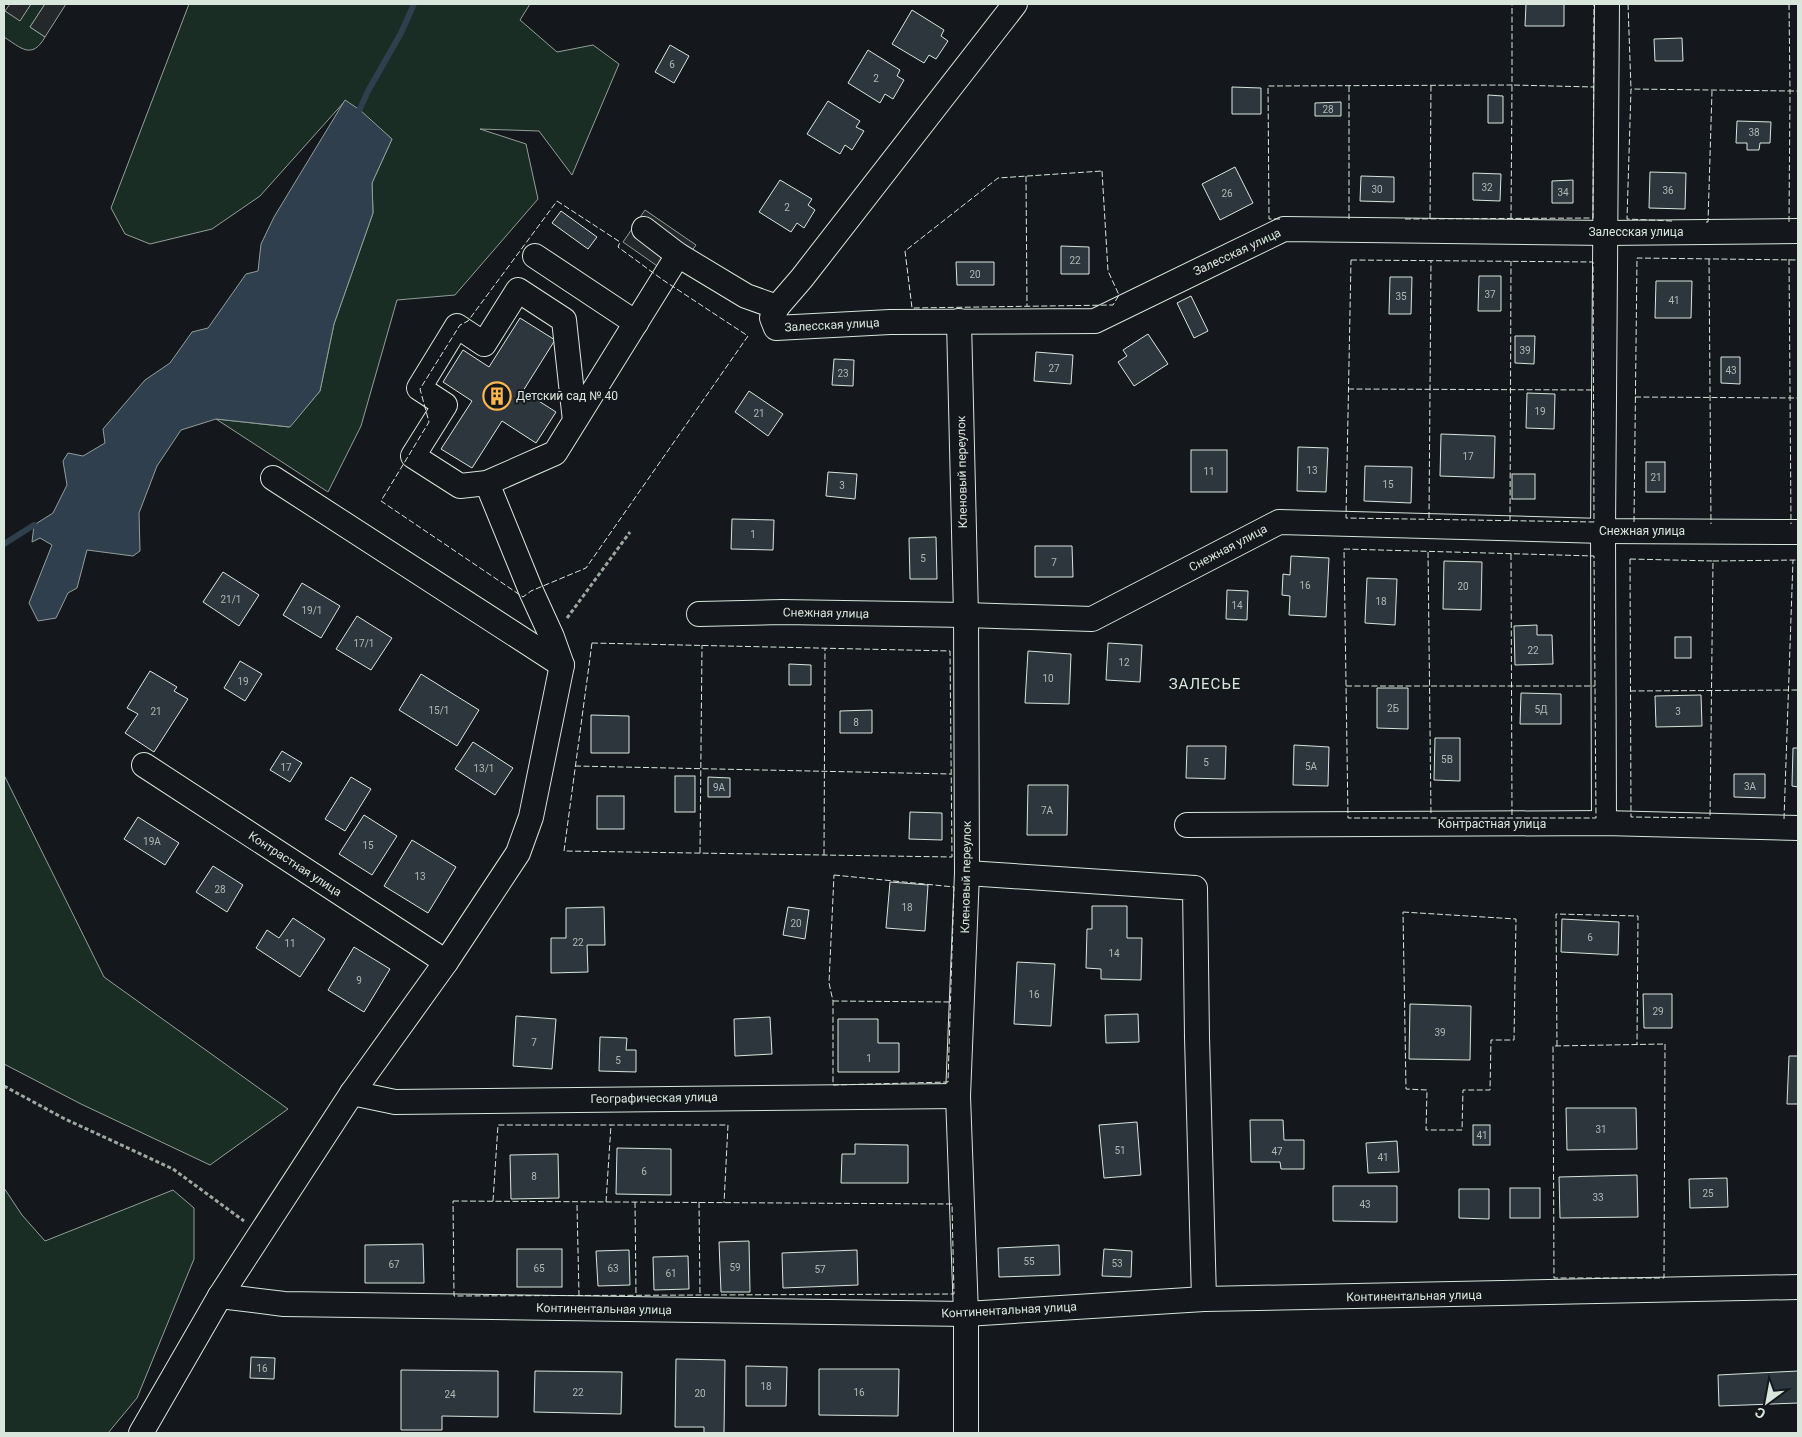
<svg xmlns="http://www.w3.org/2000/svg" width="1802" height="1437" font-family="Roboto,sans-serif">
<rect width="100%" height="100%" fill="#14181c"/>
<!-- green -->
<g fill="#1a2d24" stroke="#939e99">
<path d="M31 4H45L30 27 45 37C32 60 21 48 4 37V13L5 11 20 20Z"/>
<polygon points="189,4 530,4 520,20 557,52 593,45 619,64 572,175 539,131 480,129 526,144 538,199 455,295 397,300 361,426 328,492 216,419 289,427 320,391 334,324 373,213 372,183 392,139 345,101 260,196 212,229 150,244 125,234 111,208"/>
<polygon points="4,775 104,977 288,1109 210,1165 81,1104 4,1064"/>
<polygon points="4,1188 22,1215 45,1241 173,1190 194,1208 194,1259 137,1398 108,1433 4,1433"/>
</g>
<!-- parking -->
<g fill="#24282b" stroke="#939e99">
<polygon points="10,4 31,4 20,21 5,11"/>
<polygon points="45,4 66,4 45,37 30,27"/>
<polygon points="645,210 696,245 673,277 623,242"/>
</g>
<!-- water -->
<polygon fill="#2f3f4d" stroke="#939e99" points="345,100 360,110 392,139 372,183 373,213 334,324 320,391 290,427 216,419 181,430 157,466 139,513 140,551 133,556 87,550 77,588 68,593 56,618 38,621 29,603 52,545 40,538 32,542 34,525 53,513 67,485 63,461 68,453 83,456 105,443 103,429 145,380 170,363 192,332 208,328 246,274 258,271 261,244 274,217"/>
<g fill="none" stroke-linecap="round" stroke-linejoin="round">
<!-- stream -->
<g stroke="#2f3f4d" stroke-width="6">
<polyline points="360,109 368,91 401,33 414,4"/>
<polyline points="4,544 34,525"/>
</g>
</g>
<!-- building -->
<g fill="#2c363c" stroke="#d8e6dc">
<polygon points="1526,4 1564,4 1564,26 1525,26"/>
<polygon points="912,10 944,30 941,36 948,41 936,59 929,55 924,63 892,44"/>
<polygon points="1682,38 1683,61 1655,61 1654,39"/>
<polygon points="670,45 689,56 674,83 655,72"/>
<polygon points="868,50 900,70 897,76 904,80 893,99 885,94 880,103 848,83"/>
<polygon points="1232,87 1261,88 1261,114 1232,114"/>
<polygon points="1488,95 1503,96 1503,123 1488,123"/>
<polygon points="828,101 860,121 856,127 864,131 852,150 845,145 840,154 807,134"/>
<polygon points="1341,102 1341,116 1315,116 1315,103"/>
<polygon points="1737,121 1771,122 1770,143 1760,143 1759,150 1747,150 1747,143 1736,143"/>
<polygon points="1235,167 1253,203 1220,220 1202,184"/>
<polygon points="1650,172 1686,173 1685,209 1649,208"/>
<polygon points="1473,173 1501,174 1500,201 1473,200"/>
<polygon points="1361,176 1394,177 1394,202 1360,201"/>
<polygon points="780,180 812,199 808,205 815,210 804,228 797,223 791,232 759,212"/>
<polygon points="1573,180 1573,203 1552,203 1552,181"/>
<polygon points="561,211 597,237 588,249 552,223"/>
<polygon points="1061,246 1089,247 1089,274 1061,274"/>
<polygon points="956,262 994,262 994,285 957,285"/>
<polygon points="1479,276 1501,276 1501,311 1478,311"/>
<polygon points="1390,277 1412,277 1411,314 1389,314"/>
<polygon points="1656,281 1692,281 1691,318 1655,318"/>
<polygon points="1191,296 1208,331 1194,338 1177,303"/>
<polygon points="520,318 555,340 523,391 556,412 536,443 502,421 472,468 441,449 472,401 443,382 463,350 489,367"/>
<polygon points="1148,334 1168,364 1134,386 1118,362 1127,356 1123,350"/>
<polygon points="1515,336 1535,336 1534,364 1515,363"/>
<polygon points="1036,352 1073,355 1071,384 1034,381"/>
<polygon points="1721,357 1740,357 1740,384 1721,383"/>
<polygon points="834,359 854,360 853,386 832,385"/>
<polygon points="749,391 783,414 768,436 735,412"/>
<polygon points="1527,393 1555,394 1554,429 1526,428"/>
<polygon points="1441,434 1495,436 1494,478 1440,476"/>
<polygon points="1298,447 1328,448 1326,492 1297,491"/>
<rect x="1191" y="450" width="36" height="42"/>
<rect x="1646" y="462" width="19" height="30"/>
<polygon points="1365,466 1412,467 1411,503 1364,501"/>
<polygon points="828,472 857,474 855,499 826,496"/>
<rect x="1512" y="474" width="23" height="25"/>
<polygon points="732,519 774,520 773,550 731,549"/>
<polygon points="936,537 937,579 910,579 909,538"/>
<polygon points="1035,546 1072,546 1073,577 1035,577"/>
<polygon points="1291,556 1329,558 1326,617 1289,615 1290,596 1282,595 1283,574 1290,575"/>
<polygon points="1444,561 1482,562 1481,610 1443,609"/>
<polygon points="223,572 259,595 239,626 203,602"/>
<polygon points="1367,578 1397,579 1395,625 1365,623"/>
<polygon points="302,583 340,606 321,638 283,615"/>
<polygon points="1227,590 1248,591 1247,620 1226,619"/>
<polygon points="357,616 392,638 371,670 336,649"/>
<polygon points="1537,625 1537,635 1552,635 1553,664 1515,665 1514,626"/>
<rect x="1675" y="637" width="16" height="21"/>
<polygon points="1108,643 1142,645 1140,682 1106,680"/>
<polygon points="1028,651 1071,654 1069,704 1025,703"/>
<polygon points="240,661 262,674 245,701 224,688"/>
<polygon points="789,664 811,665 811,685 789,685"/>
<polygon points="150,671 177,687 174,691 188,699 154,752 125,733 138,714 127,708"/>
<polygon points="421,674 479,710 457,746 399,710"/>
<polygon points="1377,688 1408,688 1408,729 1377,728"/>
<polygon points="1521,693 1561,694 1561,724 1520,724"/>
<polygon points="1701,695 1702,726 1656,727 1655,696"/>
<polygon points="872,710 872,733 840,733 840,711"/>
<polygon points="591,715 629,716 629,753 591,753"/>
<polygon points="1435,738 1460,738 1460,781 1434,780"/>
<polygon points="473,742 513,768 495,795 455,769"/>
<polygon points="1294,745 1329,747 1328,786 1293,785"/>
<polygon points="1187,746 1226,746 1225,779 1186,778"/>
<polygon points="1793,748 1798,748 1798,787 1792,786"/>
<polygon points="282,751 302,763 290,782 270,770"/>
<polygon points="1734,774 1765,774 1765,798 1734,797"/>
<rect x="675" y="776" width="20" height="36"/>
<polygon points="351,777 371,789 345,831 325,819"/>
<polygon points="708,777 730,778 730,797 708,797"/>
<polygon points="1028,785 1068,785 1067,835 1027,835"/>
<rect x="597" y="796" width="27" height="33"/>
<polygon points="910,812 942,813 942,840 909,839"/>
<polygon points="364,815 397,836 372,875 339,854"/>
<polygon points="138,817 179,843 165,865 124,839"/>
<polygon points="412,840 456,867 428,913 384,886"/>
<polygon points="213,866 243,885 227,912 196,892"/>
<polygon points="890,882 928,885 925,931 886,928"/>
<polygon points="1092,906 1127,906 1127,938 1142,938 1141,980 1101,979 1101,969 1086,968 1087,929 1092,929"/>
<polygon points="604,907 605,945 587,945 588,972 551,973 551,938 566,938 566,908"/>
<polygon points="788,907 809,910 805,939 783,935"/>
<polygon points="293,918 325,939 300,977 256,948 267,930 279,938"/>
<polygon points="1562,919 1619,922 1618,955 1561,952"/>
<polygon points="354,947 390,969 364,1012 328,990"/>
<polygon points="1017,962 1055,964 1051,1026 1014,1024"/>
<polygon points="1643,994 1672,994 1672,1028 1644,1028"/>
<polygon points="1410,1004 1471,1006 1470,1060 1409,1059"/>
<polygon points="1138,1014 1139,1042 1106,1043 1105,1015"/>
<polygon points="516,1016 556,1019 552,1069 513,1066"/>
<polygon points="770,1017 772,1054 735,1056 734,1019"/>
<polygon points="838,1019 878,1019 878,1043 899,1043 899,1072 838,1072"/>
<polygon points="600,1037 627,1038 626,1050 636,1050 636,1072 599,1071"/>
<polygon points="1789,1056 1798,1056 1798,1104 1787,1104"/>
<polygon points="1566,1108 1636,1108 1637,1149 1567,1150"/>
<polygon points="1250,1120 1283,1120 1284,1140 1304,1140 1304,1169 1281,1169 1280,1162 1251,1162"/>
<polygon points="1137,1122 1141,1175 1104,1178 1099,1125"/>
<rect x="1473" y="1125" width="17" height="20"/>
<polygon points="1397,1141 1399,1172 1368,1173 1366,1143"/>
<polygon points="855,1144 908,1145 908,1183 841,1183 842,1154 855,1154"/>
<polygon points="617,1148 671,1149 671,1195 616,1194"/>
<polygon points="558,1154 559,1198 511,1199 510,1155"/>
<polygon points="1637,1175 1638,1217 1560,1218 1559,1177"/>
<polygon points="1727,1178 1728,1207 1690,1208 1689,1179"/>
<polygon points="1333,1186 1397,1186 1397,1222 1333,1221"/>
<rect x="1510" y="1188" width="30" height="30"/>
<polygon points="1459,1189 1489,1189 1489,1219 1459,1218"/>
<polygon points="749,1241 750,1292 721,1292 719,1242"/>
<polygon points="423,1244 424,1283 365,1283 365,1245"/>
<polygon points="1059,1245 1060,1275 999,1277 998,1248"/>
<rect x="517" y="1249" width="45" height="38"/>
<polygon points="1104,1249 1132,1251 1131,1277 1102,1276"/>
<polygon points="629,1250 630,1285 598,1286 596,1251"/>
<polygon points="857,1250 858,1285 783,1288 782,1253"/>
<polygon points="688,1256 689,1289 654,1290 653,1257"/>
<polygon points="251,1357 275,1358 274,1379 250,1378"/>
<polygon points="676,1359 725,1360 724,1433 704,1433 704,1427 675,1427"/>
<polygon points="746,1366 787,1367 786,1406 746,1406"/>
<polygon points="819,1369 899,1369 898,1416 819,1415"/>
<polygon points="401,1370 498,1371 498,1417 442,1416 442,1430 401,1430"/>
<polygon points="535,1371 622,1372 621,1414 534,1412"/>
<polygon points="1798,1371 1798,1403 1719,1406 1718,1375"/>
</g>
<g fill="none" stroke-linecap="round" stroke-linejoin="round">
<!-- minor casing -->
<g stroke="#d8e6dc" stroke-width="26">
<g id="minor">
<polyline points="644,229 678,255 746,296 777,307 802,278 1015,4"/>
<polyline points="535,256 636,323"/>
<polyline points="777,307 772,318 776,328 890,322 1095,321 1284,229 1606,233 1798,231"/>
<polyline points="959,321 966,615 967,873 958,1096 966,1314 966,1433"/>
<polyline points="575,421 564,320 518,290 484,344 457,326 419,388 445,405 413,456 460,486 487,483 555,453 678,255"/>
<polyline points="273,478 562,665"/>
<polyline points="699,614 782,612 966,615 1092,619 1279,522 1603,531 1798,532"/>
<polyline points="144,765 446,962"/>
<polyline points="1604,823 1603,531 1607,4"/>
<polyline points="1187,825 1604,823 1798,828"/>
<polyline points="967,873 1195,888 1197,1037 1204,1299"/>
<polyline points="352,1093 395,1102 958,1096"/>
<polyline points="220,1296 284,1304 966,1314 1204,1299 1798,1287"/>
<polyline points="141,1433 220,1296 352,1093 446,962 518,853 531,817 562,665 552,637 531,591 487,483"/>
</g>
</g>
<!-- path -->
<g stroke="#9da8a2" stroke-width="3" stroke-dasharray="4 2.5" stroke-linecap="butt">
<polyline points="567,618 630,532"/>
<polyline points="4,1086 63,1118 173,1169 244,1221"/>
</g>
<!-- minor -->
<use href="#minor" stroke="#14181c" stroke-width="24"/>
<!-- fence -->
<g stroke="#d8e6dc" stroke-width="1" stroke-dasharray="6 2.5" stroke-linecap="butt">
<polyline points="1628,4 1631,89"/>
<polyline points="1789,4 1790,91 1798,91"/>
<polyline points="1349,86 1349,219"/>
<polygon points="1102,171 1108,271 1119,295 1113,305 912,308 905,251 998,178"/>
<polyline points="1026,176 1027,306"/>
<polygon points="557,201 620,242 618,247 663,280 748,336 586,568 531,591 523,597 381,501 429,422 420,389 460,325 468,321"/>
<polyline points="1280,219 1269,219 1268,86 1512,85 1512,4"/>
<polyline points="1405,219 1593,218 1594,4"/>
<polyline points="1430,219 1431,85"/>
<polyline points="1511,219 1512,85 1594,87"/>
<polyline points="1672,221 1627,219 1631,89 1790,91 1789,222"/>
<polyline points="1706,222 1708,222 1712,91"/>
<polyline points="1709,259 1711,524"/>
<polyline points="1789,259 1791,524"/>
<polygon points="1351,260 1593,262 1594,522 1346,518"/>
<polyline points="1348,389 1594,390"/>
<polyline points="1635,397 1798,398"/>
<polyline points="1429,518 1431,261"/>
<polyline points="1510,521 1511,261"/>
<polyline points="1634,522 1637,258 1798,260"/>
<polygon points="1344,549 1594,556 1596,818 1348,818"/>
<polyline points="1428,552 1431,815"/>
<polyline points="1511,554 1512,816"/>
<polygon points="1630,559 1713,561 1710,818 1631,817"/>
<polyline points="1713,561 1798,560"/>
<polygon points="592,643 950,651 952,857 564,851"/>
<polyline points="1346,686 1595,686"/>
<polyline points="1630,691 1798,690"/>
<polyline points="575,766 951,774"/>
<polyline points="1784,819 1793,560"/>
<polyline points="700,853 702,645"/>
<polyline points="824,855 825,648"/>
<polygon points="834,875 954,887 948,1082 833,1085 833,1001 829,983"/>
<polygon points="1403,912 1516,919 1514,1040 1491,1040 1490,1090 1463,1090 1462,1130 1426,1130 1427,1090 1406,1089"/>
<polyline points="833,1001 951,1002"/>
<polygon points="1665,1044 1664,1278 1554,1278 1553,1046"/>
<polyline points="1557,1046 1556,914 1638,916 1637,1045"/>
<polygon points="453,1201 952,1204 954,1294 454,1296"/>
<polyline points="493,1201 498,1125 728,1125 724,1203"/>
<polyline points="606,1202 611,1125"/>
<polyline points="635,1202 636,1295"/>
<polyline points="699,1202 700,1295"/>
<polyline points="577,1205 579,1295"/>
</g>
</g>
<!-- icons -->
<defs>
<g id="building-ring" transform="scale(1.4375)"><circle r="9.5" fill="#14181c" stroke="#ffb74d" stroke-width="1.5"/><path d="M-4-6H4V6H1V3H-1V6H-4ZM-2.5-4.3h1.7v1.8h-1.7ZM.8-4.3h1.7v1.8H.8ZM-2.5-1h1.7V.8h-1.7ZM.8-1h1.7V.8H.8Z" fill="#ffb74d"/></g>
</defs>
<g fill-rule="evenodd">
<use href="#building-ring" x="497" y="396"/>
</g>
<g text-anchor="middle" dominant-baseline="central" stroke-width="4" stroke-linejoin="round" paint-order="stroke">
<!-- number labels -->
<g font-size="10" fill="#adbab4">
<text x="672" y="64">6</text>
<text x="876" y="78">2</text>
<text x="1328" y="109">28</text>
<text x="1754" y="132">38</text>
<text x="1487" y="187">32</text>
<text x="1377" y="189">30</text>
<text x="1668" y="190">36</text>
<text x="1563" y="192">34</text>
<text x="1227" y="193">26</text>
<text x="787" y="207">2</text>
<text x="1075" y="260">22</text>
<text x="975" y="274">20</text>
<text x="1490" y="294">37</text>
<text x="1401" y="296">35</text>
<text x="1674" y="300">41</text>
<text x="1525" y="350">39</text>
<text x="1054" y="368">27</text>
<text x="1731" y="370">43</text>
<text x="843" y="373">23</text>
<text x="1540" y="411">19</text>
<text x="759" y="413">21</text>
<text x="1468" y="456">17</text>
<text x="1312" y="470">13</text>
<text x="1209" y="471">11</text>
<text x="1656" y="477">21</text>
<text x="1388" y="484">15</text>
<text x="842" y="485">3</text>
<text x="753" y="534">1</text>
<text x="923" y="558">5</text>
<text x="1054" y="562">7</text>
<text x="1305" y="585">16</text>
<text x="1463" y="586">20</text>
<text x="231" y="599">21/1</text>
<text x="1381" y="601">18</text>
<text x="1237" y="605">14</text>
<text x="312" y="610">19/1</text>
<text x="364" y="643">17/1</text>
<text x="1533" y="650">22</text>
<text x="1124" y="662">12</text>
<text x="1048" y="678">10</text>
<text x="243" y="681">19</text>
<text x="1393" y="708">2Б</text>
<text x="1541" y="709">5Д</text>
<text x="439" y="710">15/1</text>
<text x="156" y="711">21</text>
<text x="1678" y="711">3</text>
<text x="856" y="722">8</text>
<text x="1447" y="759">5В</text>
<text x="1206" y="762">5</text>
<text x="1311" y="766">5А</text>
<text x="286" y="767">17</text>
<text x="484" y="768">13/1</text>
<text x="1750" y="786">3А</text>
<text x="719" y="787">9А</text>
<text x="1047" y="810">7А</text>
<text x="152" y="841">19А</text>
<text x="368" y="845">15</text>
<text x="420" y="876">13</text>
<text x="220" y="889">28</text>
<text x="907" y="907">18</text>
<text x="796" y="923">20</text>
<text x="1590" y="937">6</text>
<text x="578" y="942">22</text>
<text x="290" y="943">11</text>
<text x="1114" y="953">14</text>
<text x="359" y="980">9</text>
<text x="1034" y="994">16</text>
<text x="1658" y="1011">29</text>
<text x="1440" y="1032">39</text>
<text x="534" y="1042">7</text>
<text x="869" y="1058">1</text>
<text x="618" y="1060">5</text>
<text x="1601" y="1129">31</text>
<text x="1482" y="1135">41</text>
<text x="1120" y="1150">51</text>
<text x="1277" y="1151">47</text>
<text x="1383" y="1157">41</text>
<text x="644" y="1171">6</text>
<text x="534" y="1176">8</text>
<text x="1708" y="1193">25</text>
<text x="1598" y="1197">33</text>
<text x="1365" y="1204">43</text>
<text x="1029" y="1261">55</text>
<text x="1117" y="1263">53</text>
<text x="394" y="1264">67</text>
<text x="735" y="1267">59</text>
<text x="539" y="1268">65</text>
<text x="613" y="1268">63</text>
<text x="820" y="1269">57</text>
<text x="671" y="1273">61</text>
<text x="262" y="1368">16</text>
<text x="766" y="1386">18</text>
<text x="578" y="1392">22</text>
<text x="859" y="1392">16</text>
<text x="700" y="1393">20</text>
<text x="450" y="1394">24</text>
</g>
<!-- street labels -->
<g font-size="12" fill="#d8e6dc" stroke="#14181c">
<text x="1636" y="232">Залесская улица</text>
<text transform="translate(1237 252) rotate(-25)">Залесская улица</text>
<text transform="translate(832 325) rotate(-3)">Залесская улица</text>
<text transform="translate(962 472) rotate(-91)">Кленовый переулок</text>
<text x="1642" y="531">Снежная улица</text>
<text transform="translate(1228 548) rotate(-28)">Снежная улица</text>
<text transform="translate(826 613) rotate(1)">Снежная улица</text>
<text x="1492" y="824">Контрастная улица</text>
<text transform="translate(295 864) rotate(33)">Контрастная улица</text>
<text transform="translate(966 877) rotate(-89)">Кленовый переулок</text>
<text transform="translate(654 1098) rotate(-1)">Географическая улица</text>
<text transform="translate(1414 1296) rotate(-1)">Континентальная улица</text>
<text transform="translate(604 1309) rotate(1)">Континентальная улица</text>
<text transform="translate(1009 1310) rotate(-3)">Континентальная улица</text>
</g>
<!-- poi labels -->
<g font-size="12" fill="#d8e6dc" stroke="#14181c" text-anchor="start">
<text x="516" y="396">Детский сад № 40</text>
</g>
<!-- quarter labels -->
<g font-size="15" letter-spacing="1" fill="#d8e6dc" stroke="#14181c">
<text x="1205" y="684">ЗАЛЕСЬЕ</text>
</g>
</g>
<!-- border -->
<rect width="1802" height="1437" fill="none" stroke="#d8e6dc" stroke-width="10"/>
<!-- north arrow -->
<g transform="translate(1767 1402) rotate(212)" stroke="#14181c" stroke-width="4" paint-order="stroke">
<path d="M0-4L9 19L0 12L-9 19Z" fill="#d8e6dc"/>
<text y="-8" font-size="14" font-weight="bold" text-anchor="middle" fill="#d8e6dc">С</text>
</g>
</svg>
